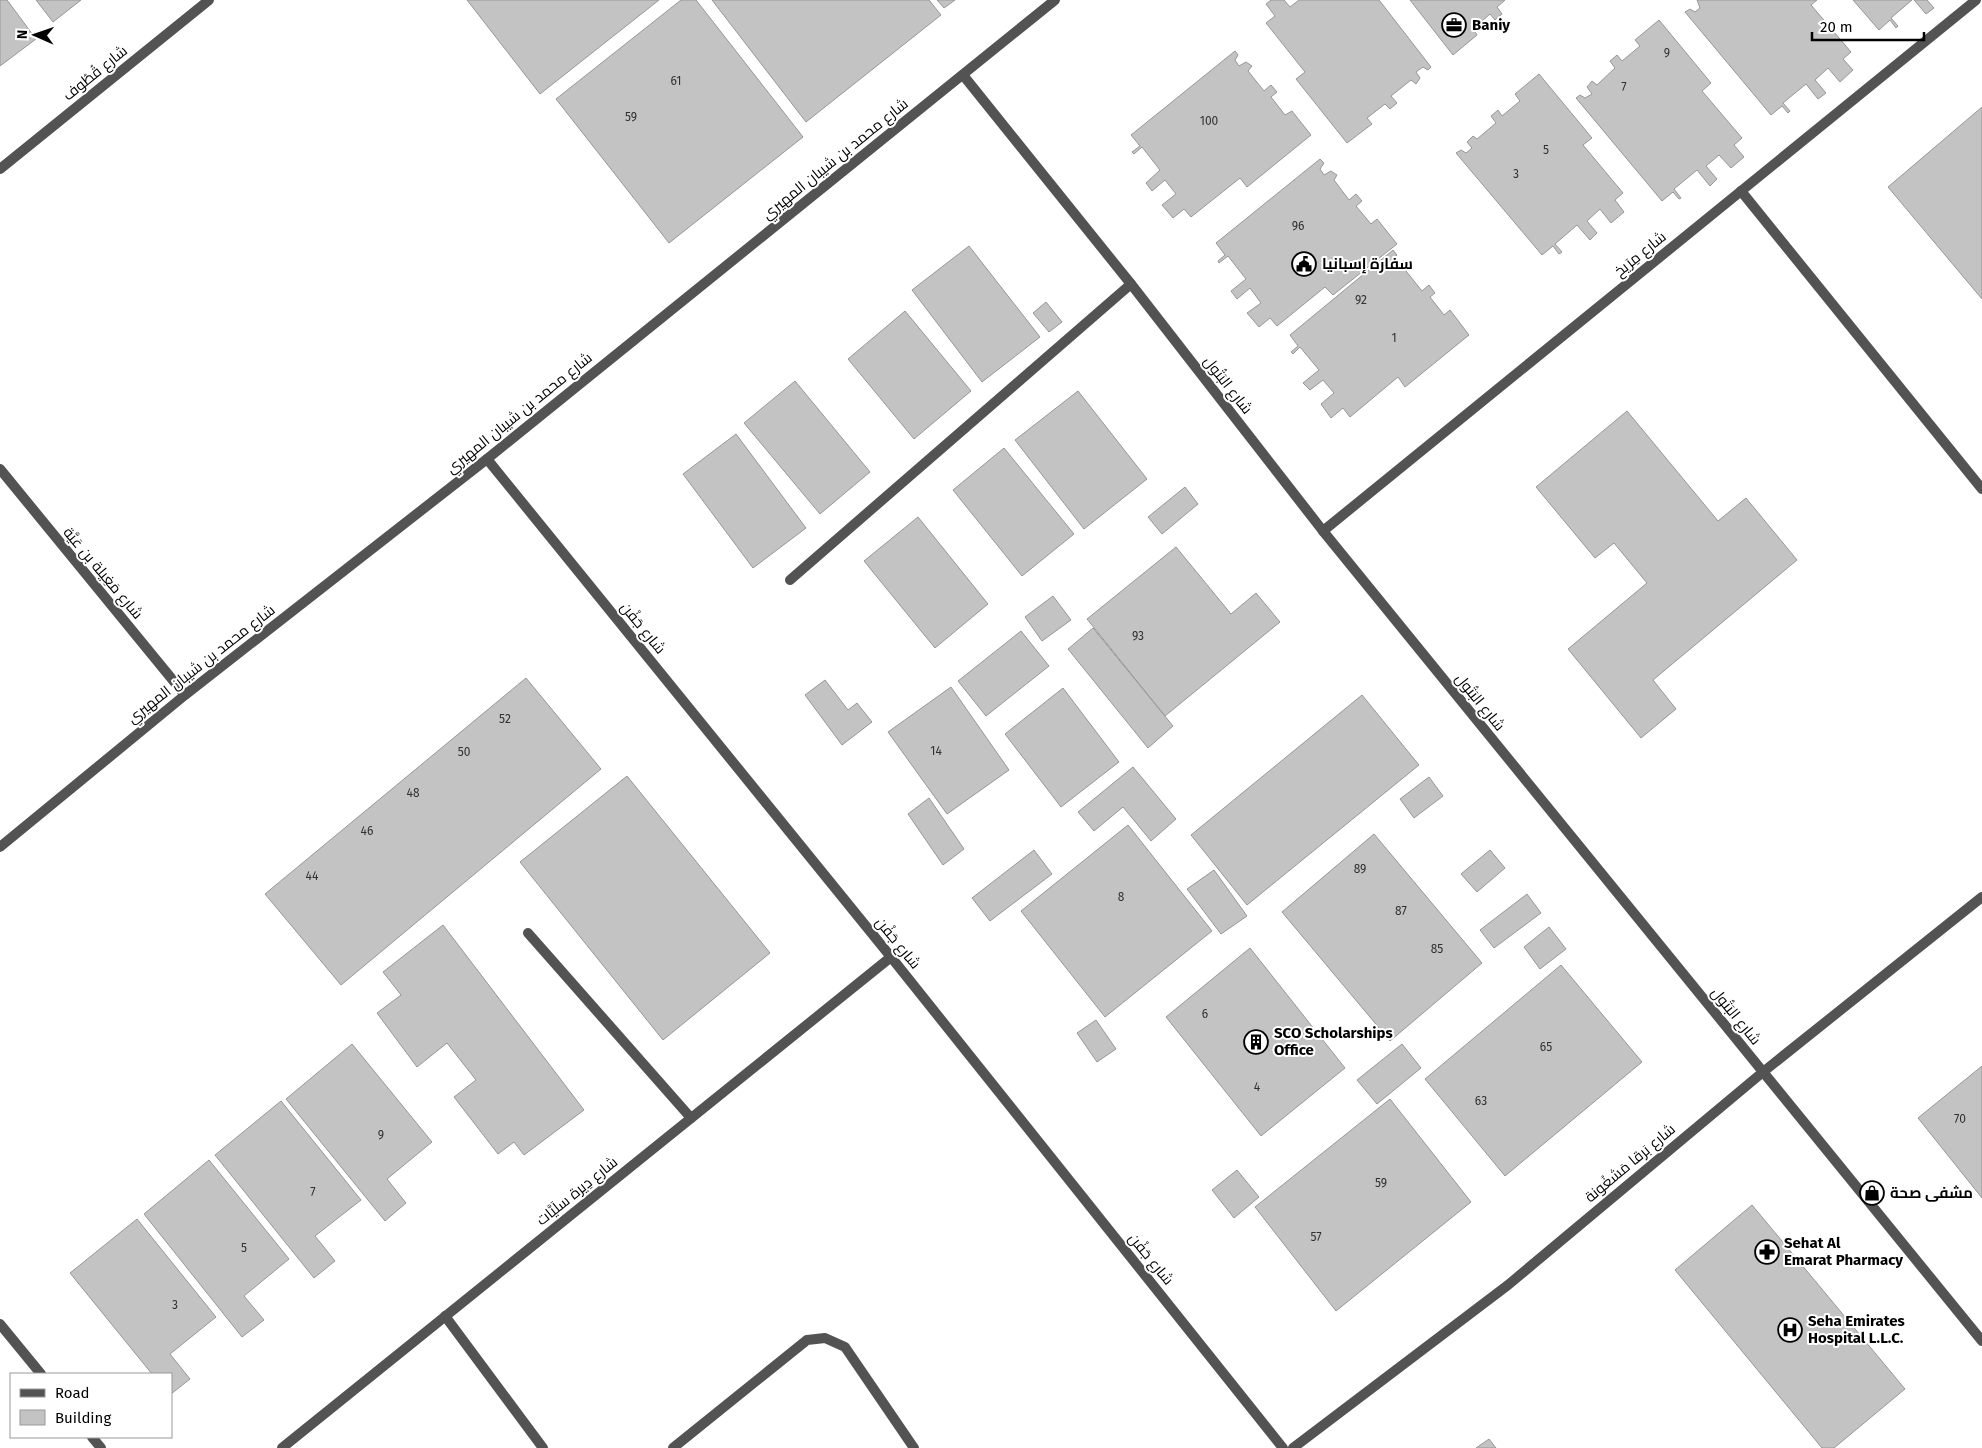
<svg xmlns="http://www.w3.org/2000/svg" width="1982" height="1448" font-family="'Fira Sans',Cairo,sans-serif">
<rect width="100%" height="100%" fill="#fff"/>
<!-- building -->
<g fill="#c3c3c3" stroke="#979797">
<polygon points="0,0 7,0 36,39 0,66"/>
<polygon points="36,0 81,0 53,22"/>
<polygon points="467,0 659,0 540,94"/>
<polygon points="681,0 696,0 803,137 669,243 556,99"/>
<polygon points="712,0 929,0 941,15 806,122"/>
<polygon points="937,0 955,0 944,8"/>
<polygon points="1271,0 1284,0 1290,7 1299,0 1379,0 1431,67 1428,70 1423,67 1416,72 1420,78 1416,84 1411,80 1391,96 1397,103 1390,109 1385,104 1367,118 1372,124 1347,143 1296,79 1305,72 1266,23 1275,16 1266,4"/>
<polygon points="1410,0 1505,0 1497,7 1502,14 1495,20 1490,14 1473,29 1477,35 1453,55"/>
<polygon points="1697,0 1817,0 1811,5 1851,52 1843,59 1853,70 1840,82 1828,68 1815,80 1826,93 1818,99 1806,84 1783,103 1790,111 1788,113 1782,106 1771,115 1685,12 1690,9 1695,12 1700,8"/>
<polygon points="1853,0 1912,0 1891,18 1898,26 1896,28 1890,20 1879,30"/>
<polygon points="1914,0 1927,0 1934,8 1926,14"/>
<polygon points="1659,20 1711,83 1702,91 1742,138 1734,145 1744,157 1731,168 1719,155 1706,166 1717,179 1710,186 1697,170 1674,189 1681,198 1679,199 1673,192 1662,201 1576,98 1580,95 1585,98 1592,94 1587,87 1592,81 1597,85 1615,68 1610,61 1617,55 1622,61 1640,46 1635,40"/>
<polygon points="1235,51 1238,55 1235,60 1239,66 1246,62 1252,66 1248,71 1264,91 1271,85 1277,92 1271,97 1285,115 1292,111 1311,135 1247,187 1240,178 1191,217 1184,209 1173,218 1162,205 1176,194 1165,180 1152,191 1146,183 1160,170 1142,147 1134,154 1132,152 1140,146 1131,135"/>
<polygon points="1539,74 1592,138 1583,145 1623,193 1615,200 1624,212 1611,223 1600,209 1587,221 1597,233 1590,240 1577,225 1555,244 1562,252 1559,254 1553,246 1542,255 1456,153 1461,150 1466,153 1472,148 1467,142 1473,136 1477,139 1496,123 1491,116 1498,110 1502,116 1520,101 1515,94"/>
<polygon points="1982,107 1982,299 1888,187"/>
<polygon points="1320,159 1324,163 1320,169 1324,175 1331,171 1337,175 1334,180 1349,200 1356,194 1362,201 1356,206 1371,224 1377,219 1397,244 1333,295 1325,287 1277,326 1270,318 1259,327 1247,313 1261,303 1250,288 1237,299 1231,291 1246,279 1228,256 1219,263 1218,261 1225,255 1216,243"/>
<polygon points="969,246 1040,337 982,382 912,290"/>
<polygon points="1393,250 1397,255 1392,259 1398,266 1404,261 1409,268 1406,271 1422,291 1429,285 1435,293 1430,297 1444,315 1450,310 1469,335 1405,387 1398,377 1350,417 1343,408 1331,418 1321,404 1334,393 1323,380 1310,390 1303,383 1319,370 1300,347 1293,354 1291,352 1298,346 1290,335"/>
<polygon points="1046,302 1062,322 1049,332 1033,313"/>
<polygon points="905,311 971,391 914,439 848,359"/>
<polygon points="795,381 870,472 820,514 744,423"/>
<polygon points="1078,391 1147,479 1084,529 1015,440"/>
<polygon points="1627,411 1718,521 1746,498 1797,560 1653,680 1676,709 1641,738 1568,649 1647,583 1614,543 1595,558 1536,487"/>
<polygon points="736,434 806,528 753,568 683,474"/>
<polygon points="1004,448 1074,534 1022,576 953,490"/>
<polygon points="1185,487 1198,504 1162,534 1148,517"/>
<polygon points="918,517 988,604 935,648 864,561"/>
<polygon points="1176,547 1231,614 1256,593 1280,622 1165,716 1087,619"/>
<polygon points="1053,596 1071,620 1042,641 1025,617"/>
<polygon points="1093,628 1173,726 1148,748 1068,649"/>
<polygon points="1021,631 1049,666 986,716 958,681"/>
<polygon points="526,678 601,769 341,985 265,894"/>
<polygon points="825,680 848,710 857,703 872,722 842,745 805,695"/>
<polygon points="951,687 1009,770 947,814 888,732"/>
<polygon points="1063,688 1119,762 1061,807 1005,734"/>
<polygon points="1362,695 1419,765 1247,905 1191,835"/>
<polygon points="1133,767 1176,819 1151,841 1123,807 1094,831 1078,812"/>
<polygon points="627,776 770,953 663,1040 520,862"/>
<polygon points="1429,777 1443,796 1414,818 1400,799"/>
<polygon points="929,798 964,849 943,865 908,814"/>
<polygon points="1128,825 1212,931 1105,1017 1021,911"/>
<polygon points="1374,834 1482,963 1390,1041 1282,912"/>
<polygon points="1034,850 1052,874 990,921 972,898"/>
<polygon points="1490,850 1505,868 1477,892 1461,874"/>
<polygon points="1214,870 1247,916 1221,934 1187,889"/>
<polygon points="1527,894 1541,913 1494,948 1480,930"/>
<polygon points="443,925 584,1110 524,1155 514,1142 498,1154 454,1097 476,1080 447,1043 417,1067 377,1013 401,995 383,972"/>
<polygon points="1549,927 1566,949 1540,969 1524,947"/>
<polygon points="1250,948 1345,1068 1261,1136 1166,1017"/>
<polygon points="1561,965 1642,1062 1505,1176 1425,1079"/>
<polygon points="1096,1020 1116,1049 1097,1062 1077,1033"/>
<polygon points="352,1044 432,1142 387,1179 406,1203 385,1221 286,1099"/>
<polygon points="1402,1044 1421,1068 1377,1104 1357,1080"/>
<polygon points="1982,1066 1982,1198 1918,1118"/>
<polygon points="1390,1099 1471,1202 1336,1311 1255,1207"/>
<polygon points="281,1101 361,1200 315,1236 335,1261 314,1278 215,1155"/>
<polygon points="209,1160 289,1259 244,1296 264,1320 242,1337 144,1214"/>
<polygon points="1237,1170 1259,1197 1234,1218 1212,1190"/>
<polygon points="1752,1205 1905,1389 1834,1448 1822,1448 1675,1270"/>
<polygon points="137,1219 216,1317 170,1354 190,1379 171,1394 171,1374 152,1374 70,1273"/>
<polygon points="1489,1439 1496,1448 1476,1448"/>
</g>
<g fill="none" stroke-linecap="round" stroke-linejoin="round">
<!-- lane -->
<g stroke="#535353" stroke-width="10">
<polyline points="1741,191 1982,489"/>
<polyline points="528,933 691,1118"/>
<polyline points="445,1316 543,1448"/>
<polyline points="673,1448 807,1340 825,1338 845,1347 914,1448"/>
</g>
<!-- street -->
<g stroke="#535353" stroke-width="10">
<polyline points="963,75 1131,284 1323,531 1982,1341"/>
<polyline points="0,169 209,0"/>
<polyline points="487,459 891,957 1283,1448"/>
<polyline points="0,469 185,695"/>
<polyline points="1323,531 1976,0"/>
<polyline points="790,580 1131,284"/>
<polyline points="0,847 185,695 487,459 1055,0"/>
<polyline points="0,1324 41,1374"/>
<polyline points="92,1437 101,1448"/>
<polyline points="282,1448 891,957"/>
<polyline points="1293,1448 1508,1285 1763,1072 1982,897"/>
</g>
</g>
<!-- icons -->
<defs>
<g id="office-ring" transform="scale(1.25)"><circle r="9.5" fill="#fff" stroke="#000" stroke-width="1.5"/><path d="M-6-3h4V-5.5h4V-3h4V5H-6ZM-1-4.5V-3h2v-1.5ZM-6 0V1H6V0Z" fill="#000"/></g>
<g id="civic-ring" transform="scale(1.25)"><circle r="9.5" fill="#fff" stroke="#000" stroke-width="1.5"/><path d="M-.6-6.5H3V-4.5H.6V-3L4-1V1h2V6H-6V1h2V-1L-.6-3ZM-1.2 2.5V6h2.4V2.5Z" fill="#000"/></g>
<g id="building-ring" transform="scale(1.25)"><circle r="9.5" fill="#fff" stroke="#000" stroke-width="1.5"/><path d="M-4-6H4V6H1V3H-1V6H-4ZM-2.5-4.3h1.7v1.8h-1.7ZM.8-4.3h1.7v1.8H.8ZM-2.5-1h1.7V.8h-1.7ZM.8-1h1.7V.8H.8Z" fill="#000"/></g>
<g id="shop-ring" transform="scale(1.25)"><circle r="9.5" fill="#fff" stroke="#000" stroke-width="1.5"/><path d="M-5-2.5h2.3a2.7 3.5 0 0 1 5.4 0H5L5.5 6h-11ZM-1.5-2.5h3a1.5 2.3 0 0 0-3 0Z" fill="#000"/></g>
<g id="pharmacy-ring" transform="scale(1.25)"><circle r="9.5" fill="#fff" stroke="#000" stroke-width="1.5"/><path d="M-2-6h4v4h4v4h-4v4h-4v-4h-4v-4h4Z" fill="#000"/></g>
<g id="hospital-ring" transform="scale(1.25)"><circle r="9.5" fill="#fff" stroke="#000" stroke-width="1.5"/><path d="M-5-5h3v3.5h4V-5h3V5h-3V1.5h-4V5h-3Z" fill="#000"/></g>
</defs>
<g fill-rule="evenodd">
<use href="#office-ring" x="1454" y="25"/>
<use href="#civic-ring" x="1304" y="264"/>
<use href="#building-ring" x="1256" y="1042"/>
<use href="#shop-ring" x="1872" y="1193"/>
<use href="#pharmacy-ring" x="1767" y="1252"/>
<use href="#hospital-ring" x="1790" y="1330"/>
</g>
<g text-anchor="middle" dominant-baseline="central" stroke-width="4" stroke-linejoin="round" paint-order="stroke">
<!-- number labels -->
<g font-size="12" fill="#313131">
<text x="1667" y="53">9</text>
<text x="676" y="81">61</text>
<text x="1624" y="87">7</text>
<text x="631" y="117">59</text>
<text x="1209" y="121">100</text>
<text x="1546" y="150">5</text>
<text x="1516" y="174">3</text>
<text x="1298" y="226">96</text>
<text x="1361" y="300">92</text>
<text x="1394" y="338">1</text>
<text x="1138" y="636">93</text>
<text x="505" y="719">52</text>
<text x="936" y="751">14</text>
<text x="464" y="752">50</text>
<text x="413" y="793">48</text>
<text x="367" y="831">46</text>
<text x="1360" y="869">89</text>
<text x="312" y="876">44</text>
<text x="1121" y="897">8</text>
<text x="1401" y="911">87</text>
<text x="1437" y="949">85</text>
<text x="1205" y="1014">6</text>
<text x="1546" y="1047">65</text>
<text x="1257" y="1087">4</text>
<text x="1481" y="1101">63</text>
<text x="1960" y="1119">70</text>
<text x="381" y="1135">9</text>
<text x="1381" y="1183">59</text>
<text x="313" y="1192">7</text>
<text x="1316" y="1237">57</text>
<text x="244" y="1248">5</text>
<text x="175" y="1305">3</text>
</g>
<!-- poi labels -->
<g font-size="15" font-weight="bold" fill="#000" stroke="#fff" text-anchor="start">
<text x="1472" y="25">Baniy</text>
<text x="1322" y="264">سفارة إسبانيا</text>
<text x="1274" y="1033">SCO Scholarships<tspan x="1274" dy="17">Office</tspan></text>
<text x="1890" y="1193">مشفى صحة</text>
<text x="1784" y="1243">Sehat Al<tspan x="1784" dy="17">Emarat Pharmacy</tspan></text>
<text x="1808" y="1321">Seha Emirates<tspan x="1808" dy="17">Hospital L.L.C.</tspan></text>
</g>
<!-- street labels -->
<g font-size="15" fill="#000" stroke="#fff">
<text transform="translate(95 73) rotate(-39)">شارع قُطُوف</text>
<text transform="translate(835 159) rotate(-39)">شارع محمد بن شيبان المهيري</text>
<text transform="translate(1640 254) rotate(-39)">شارع مِرَيخ</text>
<text transform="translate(1228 385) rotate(52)">شارع البَتُول</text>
<text transform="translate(519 413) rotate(-39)">شارع محمد بن شيبان المهيري</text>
<text transform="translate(103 573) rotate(50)">شارع مَغِيلة بن عَيَّة</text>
<text transform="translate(643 628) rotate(51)">شارع جَفْن</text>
<text transform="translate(201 664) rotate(-38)">شارع محمد بن شيبان المهيري</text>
<text transform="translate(1480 702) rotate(51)">شارع البَتُول</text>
<text transform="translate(898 943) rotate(51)">شارع جَفْن</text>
<text transform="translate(1736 1016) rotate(51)">شارع البَتُول</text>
<text transform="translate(1630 1163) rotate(-40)">شارع بَرقا مَشغُونة</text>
<text transform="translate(577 1191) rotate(-39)">شارع دِيرة سلَيَّات</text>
<text transform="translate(1151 1259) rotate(51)">شارع جَفْن</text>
</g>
</g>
<!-- legend -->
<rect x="10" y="1373" width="162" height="65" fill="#ffffff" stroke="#999999"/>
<rect x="20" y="1389" width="25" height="8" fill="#535353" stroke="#999999"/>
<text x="55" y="1398" font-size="15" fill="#000000">Road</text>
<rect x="20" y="1410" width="25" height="15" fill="#c3c3c3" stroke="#999999"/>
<text x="55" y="1423" font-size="15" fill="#000000">Building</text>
<!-- north arrow -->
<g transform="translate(35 35) rotate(272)" stroke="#ffffff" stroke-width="4" paint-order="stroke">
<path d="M0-4L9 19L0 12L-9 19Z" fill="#000000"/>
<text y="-8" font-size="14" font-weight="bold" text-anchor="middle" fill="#000000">N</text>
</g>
<!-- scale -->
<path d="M1812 32v8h112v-8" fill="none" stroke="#000000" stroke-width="2.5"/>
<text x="1820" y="32" font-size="15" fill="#000000" stroke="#ffffff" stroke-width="4" paint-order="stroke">20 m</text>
</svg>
